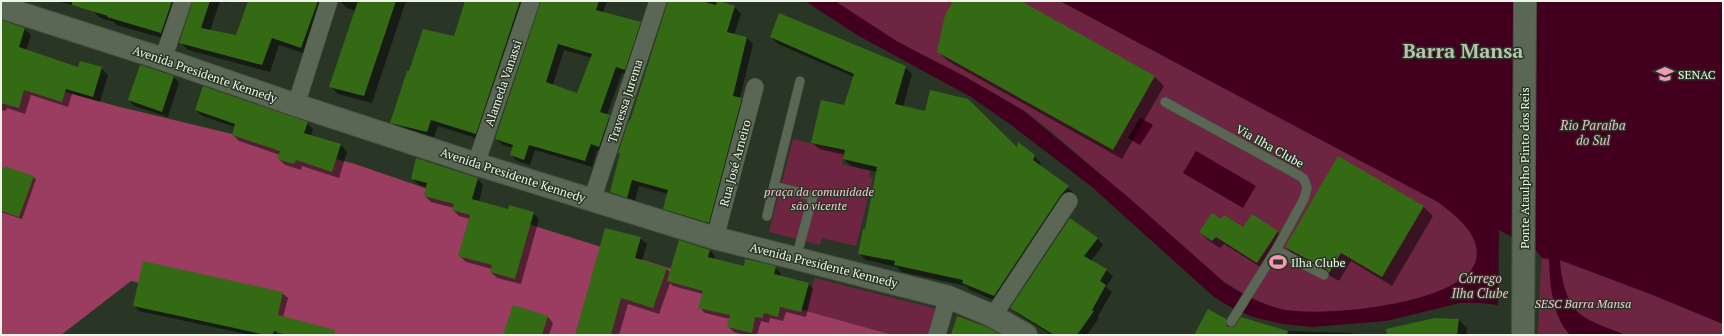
<svg xmlns="http://www.w3.org/2000/svg" width="1724" height="336" font-family="'PT Serif',serif">
<rect width="100%" height="100%" fill="#2a3625"/>
<!-- green -->
<g fill="#6e2541">
<path d="M835 1H1060L1438 202C1455 215 1482 235 1476 260 1465 306 1318 318 1281 309 1260 304 1242 293 1224 282L1052 132C1042 125 1033 117 1023 110 961 72 893 45 835 1Z"/>
<polygon points="793,139 844,152 842,164 870,171 869,177 873,178 856,246 822,238 820,245 769,232"/>
<polygon points="1542,258 1560,260 1653,295 1723,324 1723,335 1538,335 1540,281"/>
<polygon points="815,278 941,310 934,335 893,335 806,311"/>
</g>
<!-- forest -->
<polygon fill="#9a3d60" points="1,74 116,106 352,163 544,229 806,311 893,335 276,335 280,317 131,281 61,335 1,335"/>
<!-- water -->
<g fill="#42001e">
<path d="M805 1H835L898 42 964 76 1024 111 1128 197 1224 282C1242 294 1260 304 1281 309 1318 318 1465 305 1476 260 1482 235 1455 215 1438 202L1060 1H1723V324L1653 295 1560 260C1561 278 1566 302 1580 314 1592 324 1611 328 1625 335H1570C1552 316 1550 284 1549 259L1542 258 1535 249 1499 230 1498 305 1480 303H1460L1386 321 1312 327 1283 324 1253 317 1234 309 1214 297 1092 187 1011 125 971 97 857 35Z"/>
<polygon points="1140,118 1153,125 1140,145 1128,138"/>
<polygon points="1196,151 1256,186 1243,208 1183,173"/>
</g>
<!-- shadow -->
<g fill="#0007" fill-rule="evenodd">
<polygon points="56,1 184,1 169,40 116,25 114,22 100,18 92,10"/>
<polygon points="193,1 226,1 226,3 220,1 210,31 236,36 249,1 331,1 309,55 279,45 270,72 188,50 180,42 194,4"/>
<polygon points="340,1 406,1 372,103 338,94 330,86 356,11 347,8"/>
<polygon points="466,1 530,1 482,140 438,126 434,137 398,129 392,123 454,37"/>
<path d="M542 1H607L603 13 640 23 646 29 631 75 622 73 607 115 615 122 605 152 597 150 592 167 535 150 530 165 517 161 511 155 513 148 503 145 496 139ZM564 50 592 58 578 94 553 85Z"/>
<polygon points="668,1 715,1 735,7 741,14 734,35 747,38 753,44 740,98 748,105 715,229 670,215 664,208 668,194 639,186 634,204 618,199 611,192 621,154 619,152 631,122"/>
<polygon points="954,1 1019,1 1155,77 1164,86 1122,159 948,61 939,52"/>
<polygon points="1,21 25,29 31,35 26,51 79,69 101,68 108,75 100,102 72,94 68,107 31,95 25,114 7,108 6,111 1,110"/>
<polygon points="771,37 905,67 912,74 903,107 1018,148 1034,156 1041,163 1040,166 1075,194 1067,202 1001,303 970,290 966,286 902,272 897,267 866,260 859,253 865,230 877,172 851,166 844,159 845,155 819,149 812,142 845,106 854,77 778,44"/>
<polygon points="140,66 174,77 179,83 168,117 134,106 129,100"/>
<polygon points="196,110 307,123 313,129 311,136 341,145 347,152 339,178 302,166 301,170 285,165 279,159 280,155 239,141 233,135 235,127 202,116"/>
<polygon points="1338,157 1424,207 1433,216 1392,286 1351,261 1339,281 1295,256 1286,247"/>
<polygon points="1,177 33,177 36,179 22,219 1,212"/>
<polygon points="477,178 483,185 479,202 509,210 533,213 539,219 521,284 497,278 491,272 492,269 466,262 460,256 470,219 459,216 453,210 454,208 431,202 425,196 427,187 419,185 413,179"/>
<polygon points="1252,216 1278,232 1285,240 1265,270 1224,244 1220,248 1208,240 1200,232 1221,220 1244,228"/>
<polygon points="640,238 647,244 642,261 666,268 670,272 710,250 715,256 714,260 745,267 775,267 781,273 780,277 808,284 813,289 806,317 786,312 783,321 770,318 769,323 761,321 757,335 745,335 734,332 729,327 730,319 705,313 699,307 703,294 673,286 670,283 659,314 628,304 619,335 577,335"/>
<polygon points="1097,238 1103,245 1091,261 1106,270 1113,276 1106,287 1112,292 1098,316 1099,318 1087,335 1051,335 1018,314 1011,308"/>
<polygon points="282,293 288,298 283,317 313,335 250,335 139,311 134,305"/>
<polygon points="548,317 553,323 549,335 504,335"/>
<polygon points="1225,320 1233,328 1285,331 1352,333 1356,335 1195,335"/>
<polygon points="1459,320 1467,328 1466,335 1399,335"/>
</g>
<!-- building -->
<g fill="#346a13" fill-rule="evenodd">
<polygon points="72,1 172,1 161,33 107,17 108,16 72,5"/>
<polygon points="193,1 210,1 201,28 236,35 248,1 318,1 301,48 272,38 262,65 179,43"/>
<polygon points="358,1 396,1 364,96 329,87"/>
<polygon points="465,1 520,1 476,134 431,120 427,132 390,123 407,71 409,71 423,29 454,36"/>
<path d="M541 1H599L596 10 641 22 625 70 616 67 600 112 610 115 599 147 591 144 585 161 529 145 524 160 510 155 513 145 495 139ZM558 44 592 54 577 93 546 82Z"/>
<polygon points="668,1 701,1 716,5 717,1 719,1 735,6 727,32 747,37 733,96 742,98 709,223 663,209 668,190 632,180 627,198 610,192 620,153 618,153 629,120 630,121"/>
<polygon points="953,1 1021,1 1155,76 1113,150 937,52 945,15"/>
<polygon points="779,13 906,66 895,104 925,111 930,90 968,99 1017,147 1018,142 1035,155 1033,160 1069,186 1061,195 994,296 962,283 963,280 894,265 895,261 858,254 863,229 865,229 877,167 843,159 845,150 811,143 821,100 844,105 854,74 770,37"/>
<polygon points="1,20 25,28 19,47 78,67 80,61 102,67 93,97 66,89 62,102 24,90 19,108 1,103"/>
<polygon points="140,65 174,76 162,112 128,100"/>
<polygon points="203,86 308,122 304,133 341,144 332,172 296,160 294,164 277,159 280,151 232,135 235,124 195,110"/>
<polygon points="1338,156 1424,206 1382,277 1341,253 1329,273 1327,270 1285,247"/>
<polygon points="416,158 478,178 472,199 508,209 509,205 534,212 515,279 490,272 492,265 458,256 470,215 452,210 454,204 424,196 427,183 411,179"/>
<polygon points="4,166 34,176 19,217 1,211 1,174"/>
<polygon points="1212,213 1221,219 1224,215 1243,227 1252,214 1278,231 1257,263 1216,237 1212,241 1199,232"/>
<polygon points="1070,218 1098,238 1084,256 1107,269 1100,281 1106,285 1092,310 1094,311 1077,335 1054,335 1010,308"/>
<polygon points="605,228 641,237 635,258 667,268 653,308 621,298 611,335 575,335"/>
<polygon points="679,240 710,250 708,257 744,266 745,259 776,266 774,274 809,283 801,312 780,307 778,317 764,313 763,318 755,317 752,333 727,327 730,315 698,308 703,291 667,281"/>
<polygon points="143,261 283,292 278,315 335,330 334,335 287,335 274,331 273,335 266,335 133,306"/>
<polygon points="513,305 548,316 542,335 503,335"/>
<polygon points="1208,309 1226,319 1226,324 1228,327 1234,327 1241,317 1288,331 1287,335 1194,335"/>
<polygon points="957,316 987,327 1001,335 951,335"/>
<polygon points="1435,318 1459,319 1457,335 1387,335 1386,329"/>
</g>
<g fill="none" stroke-linecap="round" stroke-linejoin="round">
<!-- lane casing -->
<g stroke="#475243" stroke-width="10">
<g id="lane">
<polyline points="1165,102 1300,176 1304,179 1307,188 1304,199 1276,250 1231,322"/>
<polyline points="767,216 774,186"/>
<polyline points="1276,250 1324,275"/>
<polyline points="796,258 813,196 774,186 800,81"/>
</g>
</g>
<!-- street casing -->
<g stroke="#475243" stroke-width="18">
<g id="street">
<polyline points="163,59 183,1"/>
<polyline points="296,105 329,1"/>
<polyline points="476,164 531,1"/>
<polyline points="592,200 658,1"/>
<polyline points="715,238 755,87"/>
<polyline points="993,316 1069,201"/>
<polyline points="937,335 948,297"/>
</g>
</g>
<!-- secondary casing -->
<g stroke="#475243" stroke-width="24">
<g id="secondary">
<polyline points="1,7 163,59 296,105 476,164 715,238 948,297 993,316 1026,335"/>
<polyline points="1523,335 1525,1"/>
</g>
</g>
<!-- lane -->
<use href="#lane" stroke="#5a6754" stroke-width="9"/>
<!-- street -->
<use href="#street" stroke="#5a6754" stroke-width="17"/>
<!-- secondary -->
<use href="#secondary" stroke="#5a6754" stroke-width="22"/>
</g>
<!-- icons -->
<defs>
<g id="school-bare" transform="scale(1.38)"><path d="M0-5L7-2L0 1L-7-2ZM-4 1L0 2.5L4 1V4Q0 6-4 4Z" fill="#f09ab5" stroke="#2a3625" stroke-width="2.5" paint-order="stroke"/></g>
<g id="stadium-bare" transform="scale(1.38)"><path d="M0-5a6.5 5 0 1 0 0 10a6.5 5 0 1 0 0-10ZM-3.5-1.8h7v3.6h-7Z" fill="#f09ab5" stroke="#2a3625" stroke-width="2.5" paint-order="stroke"/></g>
</defs>
<g fill-rule="evenodd">
<use href="#school-bare" x="1665" y="74"/>
<use href="#stadium-bare" x="1278" y="262"/>
</g>
<g text-anchor="middle" dominant-baseline="central" stroke-width="3" stroke-linejoin="round" paint-order="stroke">
<!-- street labels -->
<g font-size="12" fill="#edf5e9" stroke="#2a3625">
<text transform="translate(205 74) rotate(19)">Avenida Presidente Kennedy</text>
<text transform="translate(503 83) rotate(-71)">Alameda Vanassi</text>
<text transform="translate(625 101) rotate(-72)">Travessa Jurema</text>
<text transform="translate(1270 146) rotate(29)">Via Ilha Clube</text>
<text transform="translate(735 163) rotate(-75)">Rua José Arneiro</text>
<text transform="translate(1524 168) rotate(-90)">Ponte Ataulpho Pinto dos Reis</text>
<text transform="translate(513 175) rotate(18)">Avenida Presidente Kennedy</text>
<text transform="translate(824 265) rotate(14)">Avenida Presidente Kennedy</text>
</g>
<!-- poi labels -->
<g font-size="12" fill="#edf5e9" stroke="#2a3625" text-anchor="start">
<text x="1678" y="74">SENAC</text>
<text x="1291" y="262">Ilha Clube</text>
</g>
<!-- park labels -->
<g font-size="12" font-style="italic" fill="#fac4d4" stroke="#2a3625">
<text x="819" y="191">praça da comunidade<tspan x="819" dy="14">são vicente</tspan></text>
<text x="1583" y="303">SESC Barra Mansa</text>
</g>
<!-- water labels -->
<g font-size="13" font-style="italic" fill="#f1bccc" stroke="#2a3625">
<text x="1593" y="125">Rio Paraíba<tspan x="1593" dy="15">do Sul</tspan></text>
<text x="1480" y="278">Córrego<tspan x="1480" dy="15">Ilha Clube</tspan></text>
</g>
<!-- town labels -->
<g font-size="20" font-weight="bold" fill="#b6c5af" stroke="#2a3625">
<text x="1463" y="50">Barra Mansa</text>
</g>
</g>
<!-- border -->
<rect width="1724" height="336" fill="none" stroke="#edf5e9" stroke-width="4"/>
</svg>
